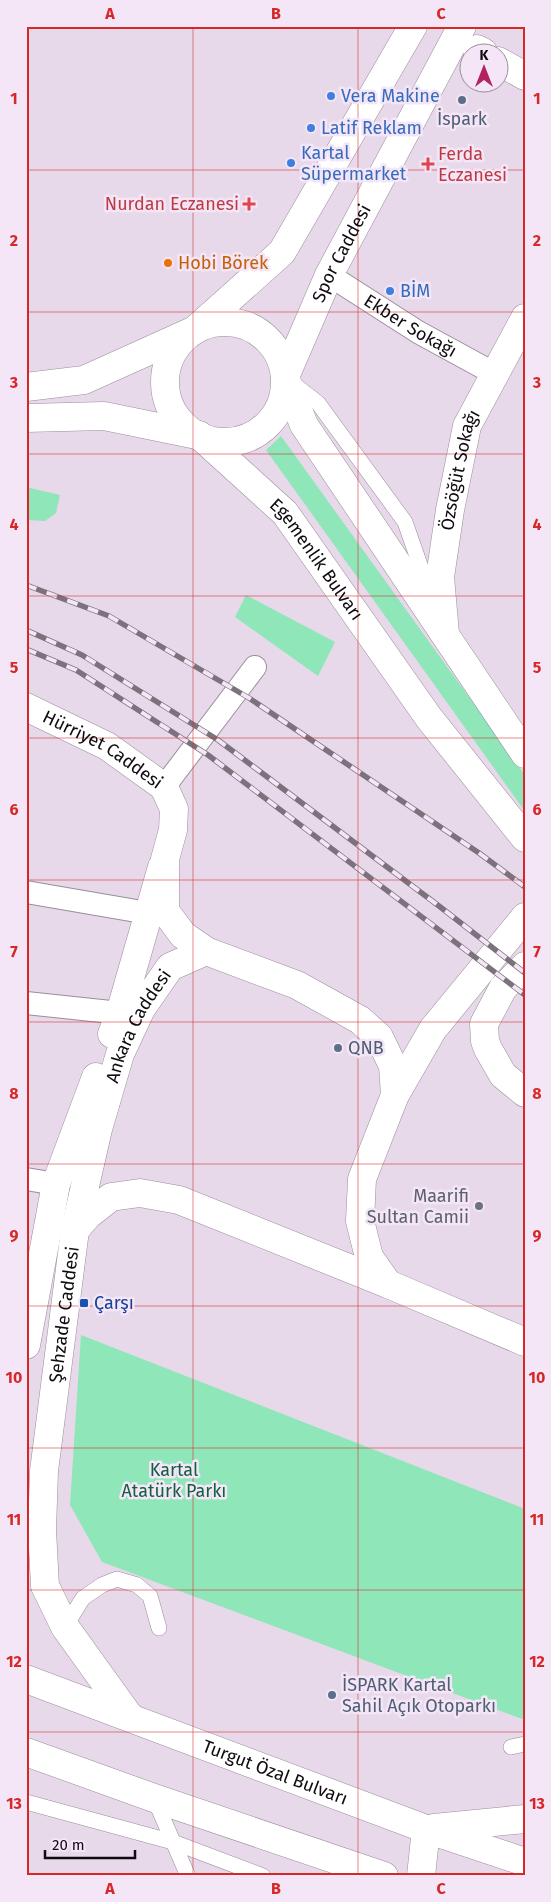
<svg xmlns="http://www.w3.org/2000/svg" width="551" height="1902" font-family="'Fira Sans',sans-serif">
<rect width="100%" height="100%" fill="#e7d9e9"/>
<!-- green -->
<g fill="#8fe6b9">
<polygon points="281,436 525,775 524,810 266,450"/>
<polygon points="26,487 60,495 56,513 45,521 26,520"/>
<polygon points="246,595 335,642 318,676 235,617"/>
<polygon points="81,1335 525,1509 525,1720 102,1562 70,1505"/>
</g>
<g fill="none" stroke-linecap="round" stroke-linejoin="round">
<!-- service casing -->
<g stroke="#9a8d9c" stroke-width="16">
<g id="service">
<polyline points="291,382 318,403 405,522 433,602"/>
<polyline points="65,1627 83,1598 102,1585 117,1579 137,1585 150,1596 159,1628"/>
<polyline points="511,1747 525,1744"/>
<polyline points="154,1798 188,1876"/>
<polyline points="26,1802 173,1842 263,1876"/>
</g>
</g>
<!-- pedestrian casing -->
<g stroke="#9a8d9c" stroke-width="24">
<g id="pedestrian">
<path id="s1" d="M329 275 418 332 495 374"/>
<polyline points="164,787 255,667"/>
<polyline points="26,892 148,913"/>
<polyline points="26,1003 120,1013"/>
<polyline points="26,1179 56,1184"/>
</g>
</g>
<!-- minor casing -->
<g stroke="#9a8d9c" stroke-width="29">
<g id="minor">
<polyline points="477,49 483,52"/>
<polyline points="498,61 525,76"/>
<path id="s2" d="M445 634 440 577 450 510 467 426 525 318"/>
</g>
</g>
<!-- tertiary casing -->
<g stroke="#9a8d9c" stroke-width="29">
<g id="tertiary">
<polyline points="112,1034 120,1013 162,867"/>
<polyline points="75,1230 88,1215 111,1197 140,1193 179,1200 388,1284"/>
<polyline points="26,1345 56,1184 96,1077"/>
<path id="s3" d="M129 1716 65 1627 45 1586 42 1530 44 1471 75 1230 98 1129 120 1054 141 1009 170 967 206 951"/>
</g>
</g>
<!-- secondary casing -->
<g stroke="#9a8d9c" stroke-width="29">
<g id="secondary">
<polyline points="285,377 304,425 525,754"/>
<path id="s4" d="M199 435 285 513 429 718 525 838"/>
<path id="s5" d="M26 707 107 746 164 787 174 809 173 830 165 859V911L183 935 206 951 297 985 360 1020 379 1037 393 1066 395 1095"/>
<polyline points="525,917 433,1029 395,1095 362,1179 360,1221 369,1257 388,1284 525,1342"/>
<polyline points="525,966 503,988 484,1024 485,1041 488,1049 503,1075 525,1093"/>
</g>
</g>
<!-- primary casing -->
<g stroke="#9a8d9c" stroke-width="29">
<g id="primary">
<circle cx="225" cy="382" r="60"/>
<path id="s6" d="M285 377 329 275 462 26"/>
<polyline points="26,387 84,380 195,330 282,252 413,26"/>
<polyline points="26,418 104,416 197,435"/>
</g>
</g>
<!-- trunk casing -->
<g stroke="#9a8d9c" stroke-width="29">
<g id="trunk">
<path id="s7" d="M26 1679 426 1829 525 1862"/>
<polyline points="26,1752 154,1798 384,1876"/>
<polyline points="434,1828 525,1819"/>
<polyline points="421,1876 426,1829"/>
</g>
</g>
<!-- service -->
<use href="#service" stroke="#fff" stroke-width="15"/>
<!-- pedestrian -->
<use href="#pedestrian" stroke="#fff" stroke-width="22"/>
<!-- minor -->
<use href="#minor" stroke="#fff" stroke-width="28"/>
<!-- tertiary -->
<use href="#tertiary" stroke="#fff" stroke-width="28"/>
<!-- secondary -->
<use href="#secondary" stroke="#fff" stroke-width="28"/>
<!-- primary -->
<use href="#primary" stroke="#fff" stroke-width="28"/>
<!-- trunk -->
<use href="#trunk" stroke="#fff" stroke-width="28"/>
<!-- rail casing -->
<g stroke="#7b727c" stroke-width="5.5">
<g id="rail">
<polyline points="26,585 109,616 249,698 479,853 525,887"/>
<polyline points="26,630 82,655 218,740 439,906 525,973"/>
<polyline points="26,649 76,670 208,755 525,995"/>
</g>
</g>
<!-- rail -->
<use href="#rail" stroke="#f4e6f6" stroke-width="4" stroke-dasharray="11" stroke-linecap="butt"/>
</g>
<!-- grid -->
<path fill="none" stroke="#d62828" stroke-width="1" stroke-opacity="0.55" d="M193 26V1876M358 26V1876M26 170H525M26 312H525M26 454H525M26 596H525M26 738H525M26 880H525M26 1022H525M26 1164H525M26 1306H525M26 1448H525M26 1590H525M26 1732H525"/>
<!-- markers -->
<g fill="#3f7fe0" stroke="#f4e6f6" stroke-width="2">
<circle cx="331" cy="96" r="5"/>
<circle cx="311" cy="128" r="5"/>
<circle cx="291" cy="163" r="5"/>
<circle cx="390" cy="291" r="5"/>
</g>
<g fill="#5c6f8a" stroke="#f4e6f6" stroke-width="2">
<circle cx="462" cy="100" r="5"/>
<circle cx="338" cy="1048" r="5"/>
<circle cx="332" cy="1695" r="5"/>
</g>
<g fill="#e0444e" stroke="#f4e6f6" stroke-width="2">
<path d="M425.5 156.5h5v5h5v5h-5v5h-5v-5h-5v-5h5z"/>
<path d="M246.5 196.5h5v5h5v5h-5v5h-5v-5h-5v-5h5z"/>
</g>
<circle fill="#e8710a" stroke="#f4e6f6" stroke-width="2" cx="168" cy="263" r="5"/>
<circle fill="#6b7280" stroke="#f4e6f6" stroke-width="2" cx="479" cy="1206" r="5"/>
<rect fill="#1a4fb4" stroke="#f4e6f6" stroke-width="2" x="79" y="1298" width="10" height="10" rx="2.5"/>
<g text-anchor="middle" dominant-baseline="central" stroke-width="5" stroke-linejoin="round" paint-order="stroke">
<!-- shop labels -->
<g font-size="18" fill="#366cbe" stroke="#f4e6f6" text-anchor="start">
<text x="341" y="96">Vera Makine</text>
<text x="321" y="128">Latif Reklam</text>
<text x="301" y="153">Kartal<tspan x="301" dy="21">Süpermarket</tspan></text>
<text x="400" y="291">BİM</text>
</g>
<!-- service labels -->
<g font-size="18" fill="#4e5e75" stroke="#f4e6f6" text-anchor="start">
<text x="462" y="119" text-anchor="middle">İspark</text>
<text x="348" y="1048">QNB</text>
<text x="342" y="1685">İSPARK Kartal<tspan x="342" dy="21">Sahil Açık Otoparkı</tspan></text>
</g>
<!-- health labels -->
<g font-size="18" fill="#be3a42" stroke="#f4e6f6" text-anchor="start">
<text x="438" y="154">Ferda<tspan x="438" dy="21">Eczanesi</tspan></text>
<text x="239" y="204" text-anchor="end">Nurdan Eczanesi</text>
</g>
<!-- street labels -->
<g font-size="18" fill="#100b10" stroke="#f4e6f6">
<text stroke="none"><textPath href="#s6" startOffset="136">Spor Caddesi</textPath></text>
<text stroke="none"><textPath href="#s1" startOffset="96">Ekber Sokağı</textPath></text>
<text stroke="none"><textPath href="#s2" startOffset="166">Özsöğüt Sokağı</textPath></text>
<text stroke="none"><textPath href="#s4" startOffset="172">Egemenlik Bulvarı</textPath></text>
<text stroke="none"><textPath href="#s5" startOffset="88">Hürriyet Caddesi</textPath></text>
<text stroke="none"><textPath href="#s3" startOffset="728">Ankara Caddesi</textPath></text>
<text stroke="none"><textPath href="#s3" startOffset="428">Şehzade Caddesi</textPath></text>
<text stroke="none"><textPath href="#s7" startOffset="266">Turgut Özal Bulvarı</textPath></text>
</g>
<!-- food labels -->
<g font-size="18" fill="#c56008" stroke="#f4e6f6" text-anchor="start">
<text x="178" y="263">Hobi Börek</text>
</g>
<!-- worship labels -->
<g font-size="18" fill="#5b616d" stroke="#f4e6f6" text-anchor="end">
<text x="469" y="1196">Maarifi<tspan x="469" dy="21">Sultan Camii</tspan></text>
</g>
<!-- transit labels -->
<g font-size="18" fill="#164399" stroke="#f4e6f6" text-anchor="start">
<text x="94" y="1303">Çarşı</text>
</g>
<!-- park labels -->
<g font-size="18" fill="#105f3f" stroke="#f4e6f6">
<text x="174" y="1470">Kartal<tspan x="174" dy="21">Atatürk Parkı</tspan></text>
</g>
</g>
<!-- border -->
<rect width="551" height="1902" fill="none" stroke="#f4e6f6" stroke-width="55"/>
<!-- north arrow -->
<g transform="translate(484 68)"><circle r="24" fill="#f4e6f6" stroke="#998e9a"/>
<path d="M0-4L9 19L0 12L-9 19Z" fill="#b02460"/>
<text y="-8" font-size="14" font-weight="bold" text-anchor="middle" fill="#100b10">K</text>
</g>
<!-- scale -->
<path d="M45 1850v8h90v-8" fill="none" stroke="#100b10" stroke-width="2.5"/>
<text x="52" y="1850" font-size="15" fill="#100b10" stroke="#f4e6f6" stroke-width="4" paint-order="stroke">20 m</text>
<rect x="28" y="28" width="496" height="1846" fill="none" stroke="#d62828" stroke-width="2"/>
<g font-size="16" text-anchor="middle" font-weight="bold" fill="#d62828">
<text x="110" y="19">A</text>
<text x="276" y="19">B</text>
<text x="441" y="19">C</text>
<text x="14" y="104">1</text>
<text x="537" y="104">1</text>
<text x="14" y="246">2</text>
<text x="537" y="246">2</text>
<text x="14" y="388">3</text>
<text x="537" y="388">3</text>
<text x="14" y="530">4</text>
<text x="537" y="530">4</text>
<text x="14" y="673">5</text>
<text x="537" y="673">5</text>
<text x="14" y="815">6</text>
<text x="537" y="815">6</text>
<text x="14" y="957">7</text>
<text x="537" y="957">7</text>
<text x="14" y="1099">8</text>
<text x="537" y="1099">8</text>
<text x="14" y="1241">9</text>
<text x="537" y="1241">9</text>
<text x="14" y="1383">10</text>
<text x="537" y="1383">10</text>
<text x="14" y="1525">11</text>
<text x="537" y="1525">11</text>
<text x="14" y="1667">12</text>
<text x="537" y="1667">12</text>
<text x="14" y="1809">13</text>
<text x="537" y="1809">13</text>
<text x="110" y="1894">A</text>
<text x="276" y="1894">B</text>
<text x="441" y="1894">C</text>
</g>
</svg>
